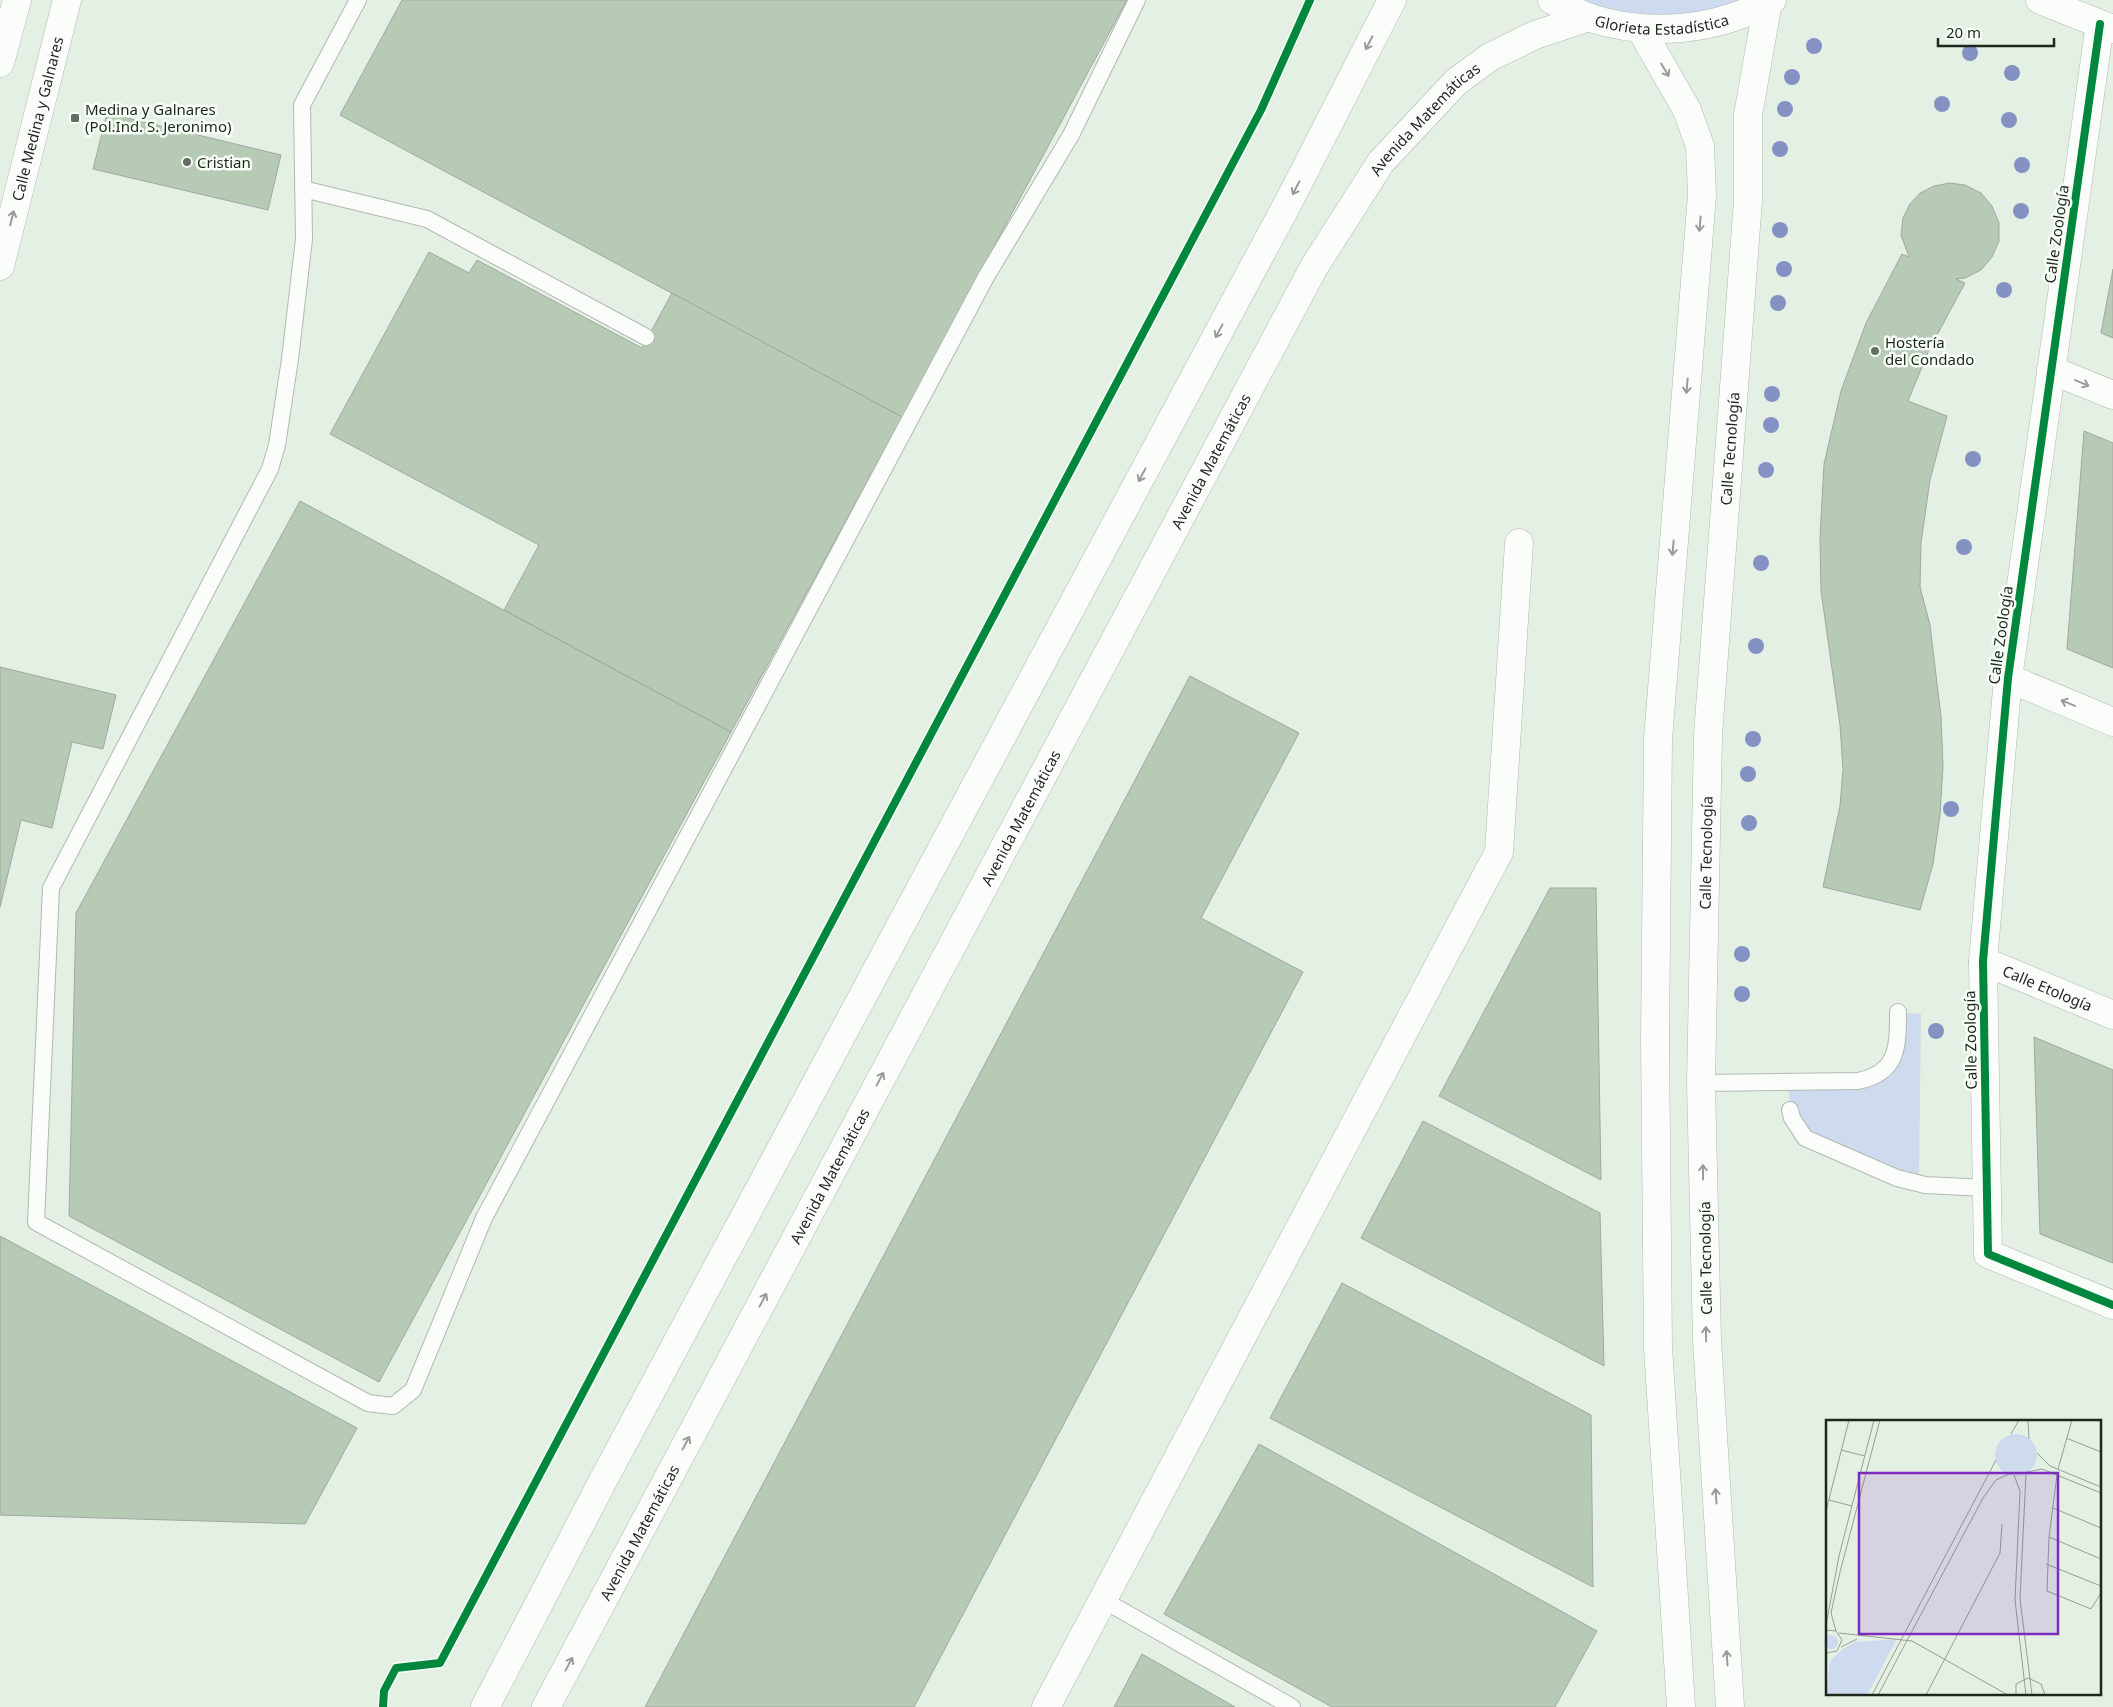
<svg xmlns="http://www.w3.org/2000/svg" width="2113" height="1707" font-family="'Noto Sans',sans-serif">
<rect width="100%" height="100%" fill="#e5f0e5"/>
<!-- green -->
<g fill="#cedbef">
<polygon points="1552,0 1772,0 1673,29"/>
<polygon points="1898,1012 1921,1014 1919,1183 1805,1138 1790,1110 1788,1082 1858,1081 1886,1068"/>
</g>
<!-- building -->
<g fill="#b7cab6" stroke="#a0a8a0">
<polygon points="402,0 1127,0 902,417 340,115"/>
<polygon points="107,113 281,155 268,210 93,169"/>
<polygon points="1950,183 1965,185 1981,193 1992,206 1999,223 1999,241 1992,257 1981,270 1965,278 1956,279 1965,283 1929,350 1908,401 1947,416 1930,480 1921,543 1920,587 1930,625 1941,717 1943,766 1940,815 1933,864 1920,910 1823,887 1840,806 1843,769 1840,725 1821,591 1820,537 1824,464 1841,391 1866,323 1902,254 1909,257 1901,235 1903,218 1910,204 1920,193 1934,186"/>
<polygon points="429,252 469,273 477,260 642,348 672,293 902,417 731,732 504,610 539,545 330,434"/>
<polygon points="2113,269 2113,338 2101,333"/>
<polygon points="2084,431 2113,443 2113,668 2067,649"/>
<polygon points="300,501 731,732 379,1382 69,1216 76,913"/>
<polygon points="0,667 116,695 103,749 72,742 52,828 21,820 0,907"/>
<polygon points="1190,676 1299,733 1201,918 1303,972 914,1707 645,1707"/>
<polygon points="1550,888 1596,888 1601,1180 1439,1096"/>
<polygon points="2034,1037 2113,1070 2113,1263 2040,1234"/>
<polygon points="1423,1121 1600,1213 1604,1366 1361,1238"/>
<polygon points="0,1236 357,1428 305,1524 0,1515"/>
<polygon points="1342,1283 1591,1415 1593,1587 1270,1418"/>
<polygon points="1259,1444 1597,1631 1555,1707 1332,1707 1164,1614"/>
<polygon points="1142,1654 1235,1707 1114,1707"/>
</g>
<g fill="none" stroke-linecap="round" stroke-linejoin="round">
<!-- service casing -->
<g stroke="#b1b9b0" stroke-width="18">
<g id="service">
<polyline points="358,0 302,105 304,239 290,359 277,445 270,469 51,888 36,1222 368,1403 393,1406 413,1390 484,1218 986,277 1071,135 1137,0"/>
<polyline points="303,189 427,219 646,337"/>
<path d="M1701 1083 1858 1081C1898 1073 1898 1047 1898 1012"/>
<polyline points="1790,1110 1792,1118 1805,1138 1897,1178 1925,1185 1987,1188"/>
<polyline points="1103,1600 1292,1707"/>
</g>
</g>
<!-- minor casing -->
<g stroke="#b1b9b0" stroke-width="29">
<g id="minor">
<polyline points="2100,24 2008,678 1983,961 1988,1254 2113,1305"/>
<polyline points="2051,370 2113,395"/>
<polyline points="2008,678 2113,722"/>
<path id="s1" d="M1983 961 2113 1015"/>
<polyline points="1046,1707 1499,852 1519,543"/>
</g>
</g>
<!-- tertiary casing -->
<g stroke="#b1b9b0" stroke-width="29">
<polyline id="tertiary" points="2040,0 2113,29"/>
</g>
<!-- secondary casing -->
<g stroke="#b1b9b0" stroke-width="29">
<g id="secondary">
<polyline points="0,63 17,0"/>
<path id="s2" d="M0 266 67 0"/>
</g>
</g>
<!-- primary casing -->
<g stroke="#b1b9b0" stroke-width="29">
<g id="primary">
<path id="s3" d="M1552 0C1564 6 1577 13 1590 18 1650 37 1717 31 1772 0"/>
<polyline points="1640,28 1687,110 1700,146 1702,195 1658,739 1655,1041 1658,1347 1681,1707"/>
<polyline points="485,1707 606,1475 1289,201 1392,0"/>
<path id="s4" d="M546 1707 1314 267 1381 162 1456 82 1490 57 1535 35 1589 17"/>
<path id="s5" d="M1730 1707 1707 1340 1701 1083 1708 735 1748 200V115L1768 2"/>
</g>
</g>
<!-- service -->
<use href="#service" stroke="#fbfdfb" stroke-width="16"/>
<!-- minor -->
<use href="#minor" stroke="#fbfdfb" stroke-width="28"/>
<!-- tertiary -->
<use href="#tertiary" stroke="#fbfdfb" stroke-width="28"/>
<!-- secondary -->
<use href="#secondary" stroke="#fbfdfb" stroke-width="28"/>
<!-- primary -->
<use href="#primary" stroke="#fbfdfb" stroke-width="28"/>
<!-- cycleway casing -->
<g stroke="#f7fff6" stroke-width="11">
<g id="cycleway">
<polyline points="2100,24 2008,678 1983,961 1988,1254 2113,1305"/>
<polyline points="383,1707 384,1691 396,1668 440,1663 1261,110 1310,0"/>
</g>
</g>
<!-- cycleway -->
<use href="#cycleway" stroke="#00873e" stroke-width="8"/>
</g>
<!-- trees -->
<g fill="#8492c3">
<circle cx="1814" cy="46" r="8"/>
<circle cx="1970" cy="53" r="8"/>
<circle cx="2012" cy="73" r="8"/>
<circle cx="1792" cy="77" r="8"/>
<circle cx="1942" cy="104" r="8"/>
<circle cx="1785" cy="109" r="8"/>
<circle cx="2009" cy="120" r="8"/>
<circle cx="1780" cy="149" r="8"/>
<circle cx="2022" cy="165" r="8"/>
<circle cx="2021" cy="211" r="8"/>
<circle cx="1780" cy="230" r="8"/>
<circle cx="1784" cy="269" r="8"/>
<circle cx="2004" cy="290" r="8"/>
<circle cx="1778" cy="303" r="8"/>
<circle cx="1772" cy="394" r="8"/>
<circle cx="1771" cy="425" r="8"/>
<circle cx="1973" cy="459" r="8"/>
<circle cx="1766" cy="470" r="8"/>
<circle cx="1964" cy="547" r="8"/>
<circle cx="1761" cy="563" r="8"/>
<circle cx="1756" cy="646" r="8"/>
<circle cx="1753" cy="739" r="8"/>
<circle cx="1748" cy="774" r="8"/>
<circle cx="1951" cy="809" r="8"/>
<circle cx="1749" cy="823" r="8"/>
<circle cx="1742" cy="954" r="8"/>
<circle cx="1742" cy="994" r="8"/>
<circle cx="1936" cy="1031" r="8"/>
</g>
<!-- one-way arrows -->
<defs><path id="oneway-shaft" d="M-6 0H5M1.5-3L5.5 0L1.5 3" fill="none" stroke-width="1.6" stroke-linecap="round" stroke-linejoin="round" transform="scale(1.25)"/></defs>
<g stroke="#989c98">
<use href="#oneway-shaft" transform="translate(1369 43) rotate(117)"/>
<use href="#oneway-shaft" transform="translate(1665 70) rotate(59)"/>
<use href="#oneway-shaft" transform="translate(1296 188) rotate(117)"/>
<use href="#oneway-shaft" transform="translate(12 218) rotate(-76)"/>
<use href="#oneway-shaft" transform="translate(1700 224) rotate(95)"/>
<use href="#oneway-shaft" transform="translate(1219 331) rotate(118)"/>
<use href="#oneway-shaft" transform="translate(2082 383) rotate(23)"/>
<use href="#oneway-shaft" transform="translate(1687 386) rotate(95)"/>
<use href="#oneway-shaft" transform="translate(1142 475) rotate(118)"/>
<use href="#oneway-shaft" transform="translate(1673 548) rotate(95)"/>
<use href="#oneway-shaft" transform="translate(2068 703) rotate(-158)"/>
<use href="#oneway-shaft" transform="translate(880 1079) rotate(-62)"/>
<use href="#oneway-shaft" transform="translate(1703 1172) rotate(-91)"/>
<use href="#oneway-shaft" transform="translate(763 1300) rotate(-62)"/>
<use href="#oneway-shaft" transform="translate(1706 1334) rotate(-91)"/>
<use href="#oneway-shaft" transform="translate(686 1443) rotate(-62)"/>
<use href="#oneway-shaft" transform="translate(1716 1496) rotate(-94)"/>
<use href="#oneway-shaft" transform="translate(1727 1658) rotate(-94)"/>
<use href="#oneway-shaft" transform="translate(569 1664) rotate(-62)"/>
</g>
<!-- markers -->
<g fill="#646d64" stroke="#f7fff6" stroke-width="2">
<rect x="70" y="113" width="10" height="10" rx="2.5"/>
<circle cx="187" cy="162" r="5"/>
<circle cx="1875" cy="351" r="5"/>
</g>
<g text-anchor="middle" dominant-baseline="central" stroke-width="5" stroke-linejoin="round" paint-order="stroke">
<!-- street labels -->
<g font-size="15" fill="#1f261e" stroke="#f7fff6">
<text stroke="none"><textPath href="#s3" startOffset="115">Glorieta Estadística</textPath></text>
<text stroke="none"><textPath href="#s2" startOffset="152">Calle Medina y Galnares</textPath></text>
<text stroke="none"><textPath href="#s4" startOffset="1818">Avenida Matemáticas</textPath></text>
<text transform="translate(2056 234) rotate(-82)">Calle Zoología</text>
<text stroke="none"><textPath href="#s5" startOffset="1260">Calle Tecnología</textPath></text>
<text stroke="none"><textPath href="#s4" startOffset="1412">Avenida Matemáticas</textPath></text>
<text transform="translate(2000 635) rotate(-82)">Calle Zoología</text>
<text stroke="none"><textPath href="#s4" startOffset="1008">Avenida Matemáticas</textPath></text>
<text stroke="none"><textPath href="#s5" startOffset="855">Calle Tecnología</textPath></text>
<text stroke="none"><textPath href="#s1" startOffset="70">Calle Etología</textPath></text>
<text transform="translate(1970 1040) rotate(-91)">Calle Zoología</text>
<text stroke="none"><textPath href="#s4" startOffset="602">Avenida Matemáticas</textPath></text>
<text transform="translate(1705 1258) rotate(-91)">Calle Tecnología</text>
<text stroke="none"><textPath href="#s4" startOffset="198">Avenida Matemáticas</textPath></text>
</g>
<!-- poi labels -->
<g font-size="15" fill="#1f261e" stroke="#f7fff6" text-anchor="start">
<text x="85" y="109">Medina y Galnares<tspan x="85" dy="17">(Pol.Ind. S. Jeronimo)</tspan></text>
<text x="197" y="162">Cristian</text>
<text x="1885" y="342">Hostería<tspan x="1885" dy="17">del Condado</tspan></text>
</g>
</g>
<!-- overview -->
<g transform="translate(1826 1420)">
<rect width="275" height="275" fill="#e5f0e5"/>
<path d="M169 35a21 21 0 1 1 42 0a21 21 0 1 1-42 0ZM-2 222a7 7 0 1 1 14 0a7 7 0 1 1-14 0ZM71 219 41 275H0L4 241 18 228 29 222Z" fill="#cedbef"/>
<path fill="none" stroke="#969f95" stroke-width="1" d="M202 0 203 19M185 14 193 0M240 18 275 32M15 30 39 36M211 33 224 46 275 67M232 49 246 0M201 52 216 49 275 73M200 53 194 179 206 275M188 55 194 71 189 180 200 275M231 55 223 117 221 171 265 189 275 173M3 80 26 86M227 88 275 108M0 91 23 0M223 117 275 139M220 144 275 166M0 205 13 136 48 0M0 210 10 211 16 220 11 231 0 233M10 211 5 193 14 152 54 0M13 213 86 221 182 275M15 227 31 219M46 275 170 40M52 275 157 78 170 60 183 54M100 275 174 133 176 104M190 275V264L202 258 215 264 219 275"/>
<path fill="#7b2cbf" fill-opacity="0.15" stroke="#7b2cbf" stroke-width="2.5" d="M33 53H232V214H33Z"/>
<rect width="275" height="275" fill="none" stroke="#1f261e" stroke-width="2.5"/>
</g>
<!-- scale -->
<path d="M1938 38v8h116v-8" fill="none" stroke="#1f261e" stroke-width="2.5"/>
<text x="1946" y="38" font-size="15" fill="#1f261e" stroke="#f7fff6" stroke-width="4" paint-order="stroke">20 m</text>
</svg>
